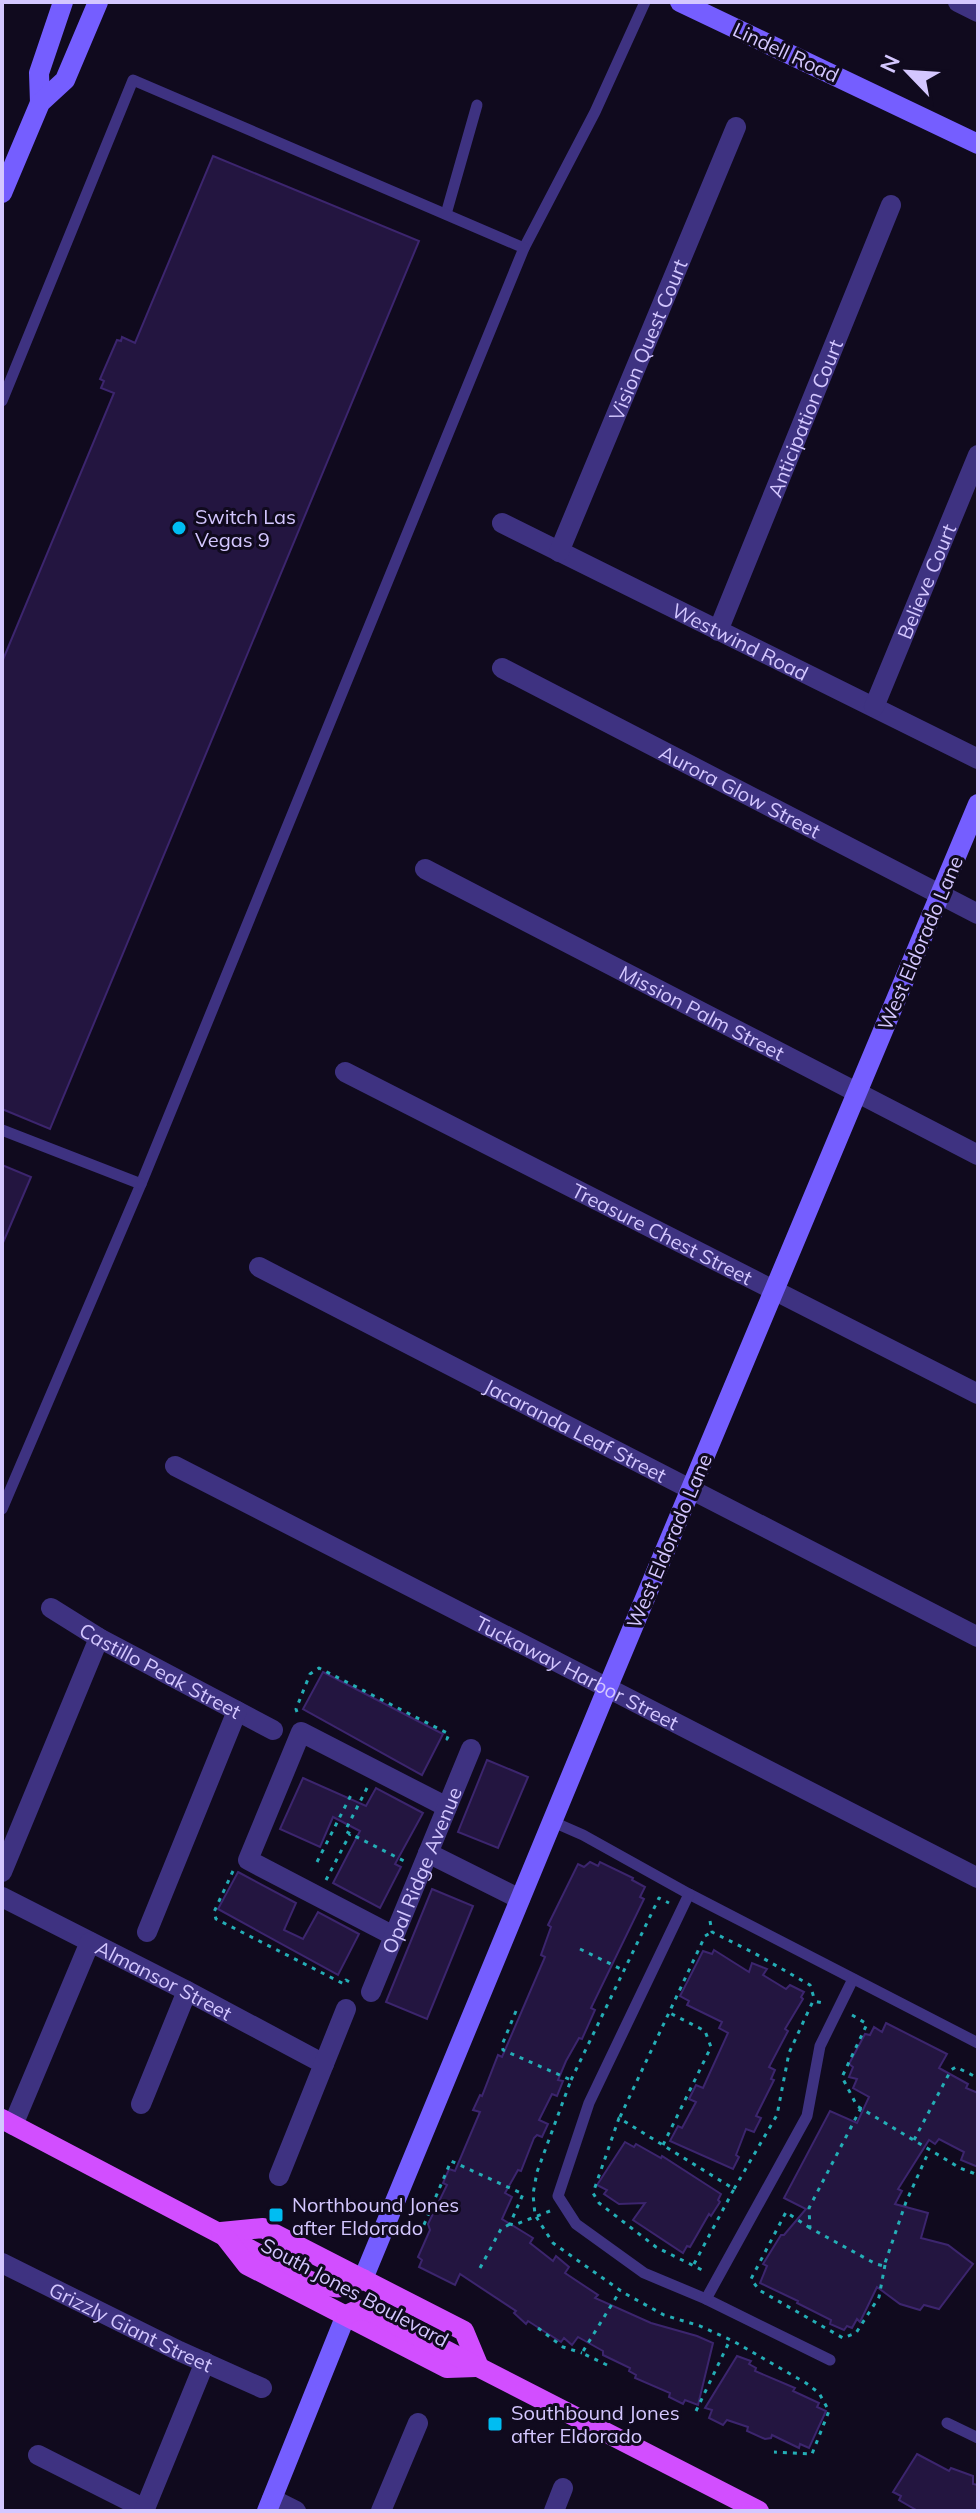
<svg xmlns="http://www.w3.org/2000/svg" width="980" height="2513" font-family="Mulish,sans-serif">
<rect width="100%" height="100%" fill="#100a1e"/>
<!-- building -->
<g fill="#231540" stroke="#3c256e" stroke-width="2">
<polygon points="213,156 419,241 50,1129 2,1109 2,662 114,393 101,388 104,381 100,379 117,340 121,341 122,337 135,343"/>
<polygon points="2,1165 31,1177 2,1245"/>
<polygon points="323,1672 443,1734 422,1775 303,1709"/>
<polygon points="487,1760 528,1777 498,1848 458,1832"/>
<polygon points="303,1778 366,1806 376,1788 423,1813 395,1864 401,1867 380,1908 333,1883 360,1831 333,1817 320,1847 280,1829"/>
<polygon points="590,1862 598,1866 600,1862 633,1878 632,1880 645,1887 640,1897 644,1899 591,2008 595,2010 582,2039 579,2038 566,2061 558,2080 563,2081 557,2096 552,2094 539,2120 548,2124 542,2137 537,2135 534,2138 521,2171 518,2170 505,2193 512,2197 502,2219 533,2238 530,2243 553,2261 556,2256 569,2267 565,2273 598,2295 595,2298 651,2323 697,2336 713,2343 698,2405 685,2400 683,2404 669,2397 670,2393 635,2378 636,2375 629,2371 630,2368 603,2355 603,2351 578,2337 572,2345 564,2338 561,2342 528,2321 526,2324 514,2313 516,2311 460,2274 455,2285 419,2267 422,2260 418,2257 430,2230 428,2224 447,2185 443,2183 449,2169 455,2171 480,2112 473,2110 480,2095 482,2096 498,2055 502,2057 545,1957 541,1955 551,1927 548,1925 578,1864 584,1867"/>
<polygon points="238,1872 296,1903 284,1930 303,1939 318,1912 359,1934 338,1975 218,1909"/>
<polygon points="432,1889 473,1906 427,2019 386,2002"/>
<polygon points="714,1950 749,1972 752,1963 767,1969 763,1975 786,1989 790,1985 804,1992 801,1997 803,1999 785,2029 788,2031 769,2067 775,2070 771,2079 774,2080 756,2116 761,2118 754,2132 746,2129 736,2155 739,2157 733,2169 670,2141 678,2126 682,2128 696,2102 689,2099 696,2085 703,2088 728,2033 719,2028 722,2022 687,2005 689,2001 680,1996 703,1951 712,1954"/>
<polygon points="886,2023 947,2054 939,2068 968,2084 966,2088 978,2093 978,2167 961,2160 964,2152 939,2139 935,2144 929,2140 898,2189 902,2191 895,2204 928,2213 921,2238 948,2245 973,2264 939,2309 924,2305 920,2310 900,2304 877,2287 860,2322 857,2319 852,2328 847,2326 844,2330 830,2324 831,2320 797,2303 798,2301 760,2283 767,2266 763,2264 781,2235 784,2235 806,2209 784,2198 830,2111 857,2123 869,2097 853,2088 857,2079 849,2077 853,2067 849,2064 865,2034 870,2035 874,2027 882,2032"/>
<polygon points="625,2142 634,2147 636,2144 661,2158 662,2156 721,2194 718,2200 720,2202 711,2216 709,2214 690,2247 687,2246 683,2253 633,2220 645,2203 619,2204 604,2194 607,2190 597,2185"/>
<polygon points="737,2356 751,2361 749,2364 756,2368 755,2371 795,2388 793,2391 819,2403 817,2407 826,2411 809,2448 800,2444 799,2448 772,2435 771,2438 765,2439 747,2431 748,2427 727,2420 723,2425 709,2418 712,2410 705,2408"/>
<polygon points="917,2454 949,2471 951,2468 973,2476 973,2484 978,2485 978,2511 918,2511 899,2500 901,2496 893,2492"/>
</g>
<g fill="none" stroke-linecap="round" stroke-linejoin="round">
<!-- path -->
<g stroke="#24aeb6" stroke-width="3" stroke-dasharray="4 6" stroke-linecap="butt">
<polyline points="297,1712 296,1709 310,1674 319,1668 449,1734 447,1739 452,1741"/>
<polyline points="367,1788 345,1831 406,1862"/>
<polyline points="317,1862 352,1793"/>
<polyline points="233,1871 214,1912 216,1919 344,1984 346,1980 353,1984"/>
<polyline points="326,1880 350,1834"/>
<polyline points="710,1921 712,1932 754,1953 810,1985 815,2001"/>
<polyline points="580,1949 623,1970"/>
<polyline points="516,2011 502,2045 503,2050 571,2080 537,2172 533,2194 535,2215 553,2243 624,2293 664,2315 700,2326 733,2341 806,2383 819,2393 829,2411 812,2454 774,2452"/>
<polyline points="852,2015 867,2024 842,2077 857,2106 960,2168 978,2175"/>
<polyline points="571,2080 659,1898 669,1903"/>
<polyline points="861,2108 809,2208 810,2228 876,2264 884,2266 906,2202 929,2151"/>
<polyline points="620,2117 705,1936 712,1932"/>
<polyline points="914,2140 951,2070 956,2067 978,2078"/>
<polyline points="663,2145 711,2047 705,2031 668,2012"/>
<polyline points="734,2189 777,2115 789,2053 813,2001 823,2003"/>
<polyline points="810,2228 786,2212 751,2279 759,2290 843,2338 856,2333 879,2297 885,2265"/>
<polyline points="420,2234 451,2161 523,2194 510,2224 514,2225 550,2211"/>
<polyline points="694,2264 734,2189 619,2118 593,2193 599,2203 656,2247 704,2271"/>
<polyline points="480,2268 501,2229 510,2224"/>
<polyline points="538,2328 563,2347 582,2353"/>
<polyline points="607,2365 582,2353 620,2291"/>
<polyline points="696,2411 730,2340"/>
</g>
<!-- lane -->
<g stroke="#3e3281" stroke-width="11">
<polyline points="446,214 477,105"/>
<polyline points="524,248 595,112 645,2"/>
<polyline points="2,401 133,80 524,248 141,1184 2,1509"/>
<polyline points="2,1130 141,1184"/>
<polyline points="551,1821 583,1835 689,1894 978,2043"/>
<polyline points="689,1894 589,2103 558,2196 576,2224 644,2273 706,2299 830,2360"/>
<polyline points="706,2299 807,2116 820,2046 853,1979"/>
<polyline points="947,2423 978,2438"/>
</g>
<!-- street -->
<g stroke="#3e3281" stroke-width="20">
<polyline points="958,2 978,12"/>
<path id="s1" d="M502 523 978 759"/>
<path id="s2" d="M559 552 736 127"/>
<path id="s3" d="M718 631 891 205"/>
<path id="s4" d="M502 668 978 914"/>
<path id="s5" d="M874 707 978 455"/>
<path id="s6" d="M425 869 978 1155"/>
<path id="s7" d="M345 1072 978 1394"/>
<path id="s8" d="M259 1267 978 1637"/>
<path id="s9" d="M175 1466 978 1878"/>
<path id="s10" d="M51 1608 99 1638 273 1730"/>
<polyline points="428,1853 520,1899"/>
<polyline points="2,1872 99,1638"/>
<path id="s11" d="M2 1897 187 1991 324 2064"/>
<polyline points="147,1932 237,1711"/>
<polyline points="394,1936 248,1860 301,1732 447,1807"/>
<path id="s12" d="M371 1992 471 1749"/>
<polyline points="141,2104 187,1991"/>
<polyline points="13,2125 90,1942"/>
<polyline points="279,2176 346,2009"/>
<path id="s13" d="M2 2263 179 2351 262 2388"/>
<polyline points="38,2455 145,2509"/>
<polyline points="272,2499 296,2511"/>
<polyline points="144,2511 205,2362"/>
<polyline points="381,2511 418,2423"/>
<polyline points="554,2511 563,2488"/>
</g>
<!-- secondary -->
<g stroke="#755eff" stroke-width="20">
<polyline points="680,2 978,144"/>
<polyline points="40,103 39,73 63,2"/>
<polyline points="2,193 40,103 65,80 98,2"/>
<polyline points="363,2279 607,1689 978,804"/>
<polyline points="267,2511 346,2315"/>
</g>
<!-- primary -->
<g stroke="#d24eff" stroke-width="20">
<path d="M2 2119 308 2280C329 2288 342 2292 363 2279"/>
<polyline points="221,2232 263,2228 464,2331 479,2367"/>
<polyline points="226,2238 247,2265 447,2368 476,2367"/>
<polyline points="346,2315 357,2310 369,2311 759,2511"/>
</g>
</g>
<!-- markers -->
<g fill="#00bdf2" stroke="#100a1e" stroke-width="3">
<circle cx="179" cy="528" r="8"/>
<rect x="268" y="2207" width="16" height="16" rx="4"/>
<rect x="487" y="2416" width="16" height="16" rx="4"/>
</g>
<g text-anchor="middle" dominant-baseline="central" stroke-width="6" stroke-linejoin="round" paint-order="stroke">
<!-- street labels -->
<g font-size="20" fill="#d4c7ff" stroke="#100a1e">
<text transform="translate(786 52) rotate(25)">Lindell Road</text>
<text stroke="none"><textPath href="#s2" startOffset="230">Vision Quest Court</textPath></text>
<text stroke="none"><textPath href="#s3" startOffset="230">Anticipation Court</textPath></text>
<text stroke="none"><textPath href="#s5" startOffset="136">Believe Court</textPath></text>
<text stroke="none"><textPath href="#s1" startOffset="266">Westwind Road</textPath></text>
<text stroke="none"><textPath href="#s4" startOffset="268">Aurora Glow Street</textPath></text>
<text transform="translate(920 943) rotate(-67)">West Eldorado Lane</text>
<text stroke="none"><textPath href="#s6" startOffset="312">Mission Palm Street</textPath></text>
<text stroke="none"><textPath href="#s7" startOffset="356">Treasure Chest Street</textPath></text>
<text stroke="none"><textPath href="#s8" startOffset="356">Jacaranda Leaf Street</textPath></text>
<text transform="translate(669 1541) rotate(-67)">West Eldorado Lane</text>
<text stroke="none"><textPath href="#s10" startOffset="126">Castillo Peak Street</textPath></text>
<text stroke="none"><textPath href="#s9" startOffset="452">Tuckaway Harbor Street</textPath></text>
<text stroke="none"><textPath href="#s12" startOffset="132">Opal Ridge Avenue</textPath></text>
<text stroke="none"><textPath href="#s11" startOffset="182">Almansor Street</textPath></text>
<text transform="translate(355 2292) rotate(28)">South Jones Boulevard</text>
<text stroke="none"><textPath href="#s13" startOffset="144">Grizzly Giant Street</textPath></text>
</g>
<!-- poi labels -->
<g font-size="20" fill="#d4c7ff" stroke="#100a1e" text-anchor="start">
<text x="195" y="516">Switch Las<tspan x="195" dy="23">Vegas 9</tspan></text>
<text x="292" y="2204">Northbound Jones<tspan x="292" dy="23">after Eldorado</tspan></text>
<text x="511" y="2412">Southbound Jones<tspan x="511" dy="23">after Eldorado</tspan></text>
</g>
</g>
<!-- border -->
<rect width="980" height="2513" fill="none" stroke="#d4c7ff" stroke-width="8"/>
<!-- north arrow -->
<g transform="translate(908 72) rotate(295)" stroke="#100a1e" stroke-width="6" paint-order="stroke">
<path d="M0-6L14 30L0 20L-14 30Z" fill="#d4c7ff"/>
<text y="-12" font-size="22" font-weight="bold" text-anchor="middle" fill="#d4c7ff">N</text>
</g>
</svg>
